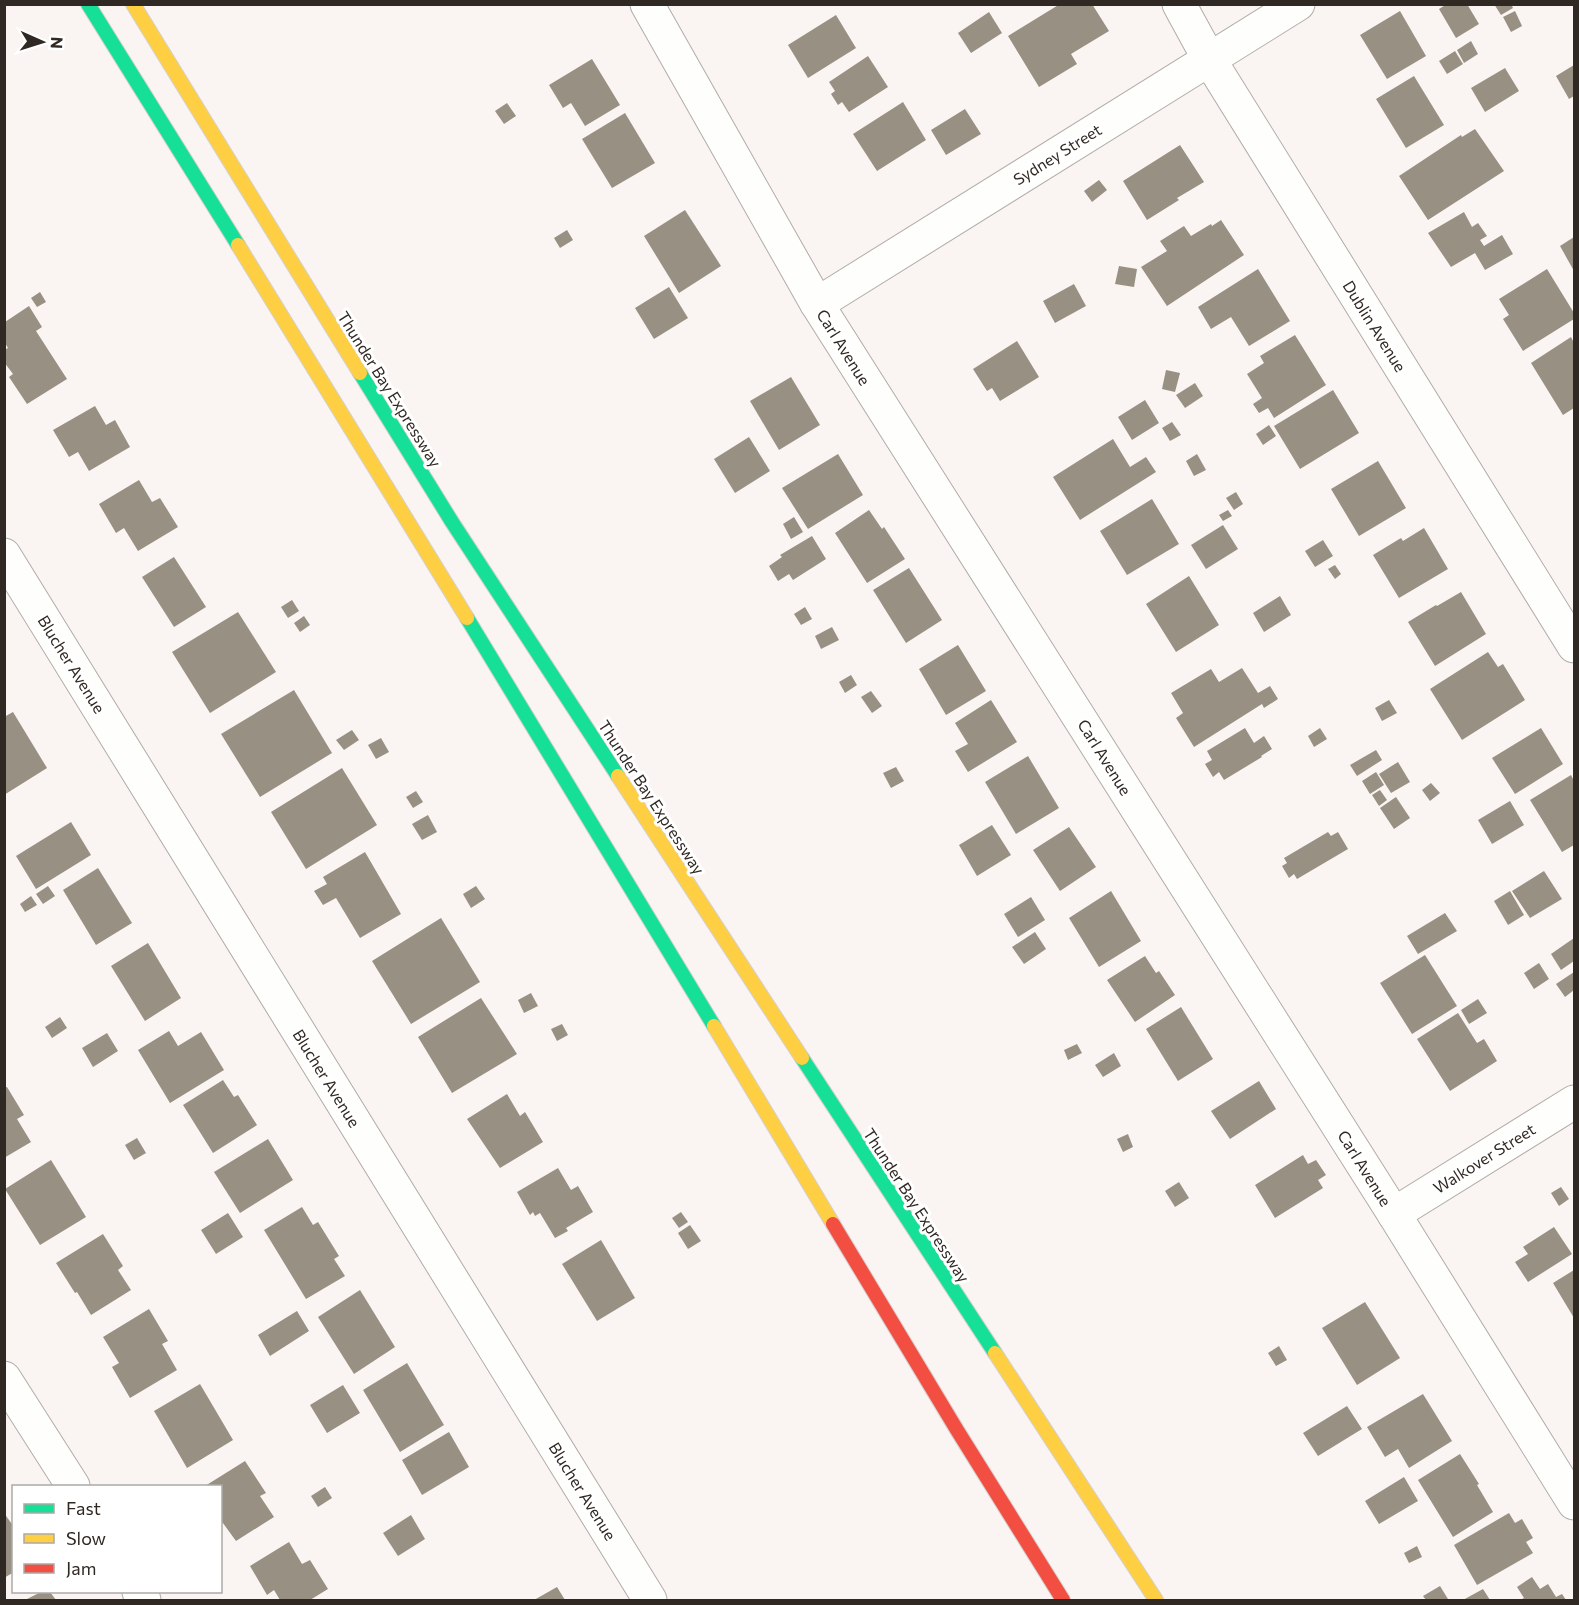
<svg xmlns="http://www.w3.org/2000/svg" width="1579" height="1605" font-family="Commissioner,sans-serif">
<rect width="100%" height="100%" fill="#faf5f2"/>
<!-- building -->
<g fill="#989083">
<polygon points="1060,4 1092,4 1109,31 1071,54 1077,64 1039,87 1008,36"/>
<polygon points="1447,4 1467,4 1479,24 1456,38 1439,9"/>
<polygon points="1494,4 1511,4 1513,8 1501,15"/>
<polygon points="1400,11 1426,56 1387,79 1360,35"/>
<polygon points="1515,11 1522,26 1511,32 1503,17"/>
<polygon points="989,12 1002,33 971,53 958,33"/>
<polygon points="836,15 856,48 808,78 788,45"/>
<polygon points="1471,41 1478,54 1464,63 1457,50"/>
<polygon points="1455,51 1463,64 1447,74 1439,61"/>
<polygon points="868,56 888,87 849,112 842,102 838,105 831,94 835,91 829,82"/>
<polygon points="592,59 620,105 585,126 571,103 563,108 549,85"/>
<polygon points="1574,65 1574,96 1569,99 1556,76"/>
<polygon points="1505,68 1519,91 1485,112 1471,88"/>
<polygon points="1414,76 1444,125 1406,148 1376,99"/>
<polygon points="903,102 926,140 877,171 853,134"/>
<polygon points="507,103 516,116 504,124 495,111"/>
<polygon points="965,109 981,134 946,155 931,130"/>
<polygon points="625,113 655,163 612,188 582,139"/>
<polygon points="1475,129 1504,171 1428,220 1399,176 1461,135 1462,137"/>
<polygon points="1180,145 1204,182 1177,198 1179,200 1147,220 1123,181"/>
<polygon points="1099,180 1107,190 1092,202 1084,191"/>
<polygon points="685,210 721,266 679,293 644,236"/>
<polygon points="1464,212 1472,227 1478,223 1487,236 1480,240 1484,246 1502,235 1513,254 1485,270 1475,253 1451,267 1428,233"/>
<polygon points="1221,220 1244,255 1167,306 1141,267 1167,251 1160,241 1184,226 1191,236 1211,224 1212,226"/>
<polygon points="567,230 573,240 560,248 554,238"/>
<polygon points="1574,237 1574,271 1560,246"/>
<polygon points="1119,266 1137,269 1134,287 1115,284"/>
<polygon points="1258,269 1290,321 1249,346 1231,317 1211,329 1198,307"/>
<polygon points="1547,269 1574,313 1574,319 1523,351 1503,319 1509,315 1499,299"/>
<polygon points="1074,284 1086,306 1055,323 1043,301"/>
<polygon points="669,287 688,318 654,339 635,308"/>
<polygon points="40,292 46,302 37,307 31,298"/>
<polygon points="29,306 42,327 36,331 67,379 27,404 9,377 13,374 4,362 4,350 8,348 5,343 5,322"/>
<polygon points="1295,335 1326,385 1274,418 1268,408 1259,413 1253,404 1262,398 1247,374 1264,363 1260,356"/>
<polygon points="1571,337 1574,343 1574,408 1563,415 1531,363"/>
<polygon points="1017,341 1039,377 1000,401 992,388 987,391 973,369"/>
<polygon points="1166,370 1180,373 1175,392 1162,389"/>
<polygon points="791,377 820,425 779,450 750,401"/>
<polygon points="1195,383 1203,396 1185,408 1176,395"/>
<polygon points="1333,390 1359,433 1300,469 1274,426"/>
<polygon points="1145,400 1159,423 1132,440 1118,417"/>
<polygon points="95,406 106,425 115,420 130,447 89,471 78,452 69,457 53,430"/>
<polygon points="1172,422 1181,435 1170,441 1162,428"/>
<polygon points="1269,425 1276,436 1263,445 1256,434"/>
<polygon points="749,437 770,471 735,493 714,459"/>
<polygon points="1113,439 1130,467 1146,457 1156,472 1080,520 1053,477"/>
<polygon points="838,454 863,495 808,529 782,488"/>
<polygon points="1197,454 1206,470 1194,476 1186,461"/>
<polygon points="1378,461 1406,508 1359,536 1331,489"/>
<polygon points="139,480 152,502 160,498 178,527 138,551 124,528 116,533 99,504"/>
<polygon points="1236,492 1243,504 1234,510 1226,498"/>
<polygon points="1152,499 1179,544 1127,575 1100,531"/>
<polygon points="869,510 882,529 884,527 905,559 867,583 835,533"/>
<polygon points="1228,510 1232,516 1223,521 1219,515"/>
<polygon points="794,517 803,532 791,539 783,524"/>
<polygon points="1223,525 1238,549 1206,569 1191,545"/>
<polygon points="1424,528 1448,569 1399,598 1373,555 1401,538 1403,541"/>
<polygon points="812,536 826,559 793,580 789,574 778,581 769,566 782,557 780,555"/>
<polygon points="1323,540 1333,556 1315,567 1305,551"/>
<polygon points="174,557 206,607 174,627 142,577"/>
<polygon points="1335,565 1341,574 1335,579 1328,569"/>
<polygon points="909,568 942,620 906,643 873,590"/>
<polygon points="1189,576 1219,625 1176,652 1146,604"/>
<polygon points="1461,592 1486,634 1435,666 1408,622 1436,605 1437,606"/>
<polygon points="1280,596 1291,615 1264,632 1253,613"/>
<polygon points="292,600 299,611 288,618 281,607"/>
<polygon points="805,607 812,619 801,625 794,614"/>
<polygon points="238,612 276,672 210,713 172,652"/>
<polygon points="304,616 310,625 300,632 294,623"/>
<polygon points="832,627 839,640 821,649 815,636"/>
<polygon points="958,645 986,691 946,715 919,669"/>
<polygon points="1488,652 1498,667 1503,664 1525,700 1462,740 1430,689"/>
<polygon points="1242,668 1258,693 1270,686 1278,699 1264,708 1262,704 1194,747 1176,718 1183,713 1171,693 1211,669 1219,682"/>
<polygon points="851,675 857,685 845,693 839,682"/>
<polygon points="294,690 332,753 260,797 221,734"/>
<polygon points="871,691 882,706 872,713 861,697"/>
<polygon points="991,700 1017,742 968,772 955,751 968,744 955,723"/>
<polygon points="1389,700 1397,713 1382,721 1375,708"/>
<polygon points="13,712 47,768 4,795 4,717"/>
<polygon points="1245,728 1254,743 1264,736 1272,749 1261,756 1262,757 1224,780 1219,772 1213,777 1205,764 1212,760 1207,751"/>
<polygon points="1320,728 1327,739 1314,747 1308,736"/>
<polygon points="1541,728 1563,764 1515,794 1492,758"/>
<polygon points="352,730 359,740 344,750 336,740"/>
<polygon points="381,738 389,752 376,759 368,745"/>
<polygon points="1376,750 1382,760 1357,776 1350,765"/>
<polygon points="1028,756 1059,808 1016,834 985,782"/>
<polygon points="1398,762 1410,782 1391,793 1379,774"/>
<polygon points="896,767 904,781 891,788 883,773"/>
<polygon points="342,768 377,825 306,869 271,812"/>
<polygon points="1376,772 1384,785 1370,794 1362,781"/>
<polygon points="1571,775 1574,781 1574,845 1562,852 1530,800"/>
<polygon points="1431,783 1440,793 1430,801 1422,790"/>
<polygon points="1380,790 1387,800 1379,806 1372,795"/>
<polygon points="416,791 423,802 413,808 406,797"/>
<polygon points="1396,797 1410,818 1394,829 1380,808"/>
<polygon points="1510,801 1524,825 1492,844 1478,820"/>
<polygon points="428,815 437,832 422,840 412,824"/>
<polygon points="71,822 91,855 36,889 16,856"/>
<polygon points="992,825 1011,855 977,876 959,845"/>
<polygon points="1069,827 1096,867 1060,891 1033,850"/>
<polygon points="1328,832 1331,836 1338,832 1348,849 1297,879 1294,874 1289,878 1282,866 1287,863 1284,858"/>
<polygon points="365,852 401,914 360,938 336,898 323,905 314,891 327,884 323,877"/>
<polygon points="98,868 132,923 96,945 63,890"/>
<polygon points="1544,871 1562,899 1530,918 1512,891"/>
<polygon points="48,886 55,896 43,904 36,894"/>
<polygon points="476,886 485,899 471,908 463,894"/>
<polygon points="1111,891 1141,941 1099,967 1069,918"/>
<polygon points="1510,891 1524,915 1508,925 1494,901"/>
<polygon points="31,896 37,905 25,912 20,904"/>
<polygon points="1031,897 1045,920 1018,937 1004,914"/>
<polygon points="1445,913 1457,931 1418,954 1407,936"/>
<polygon points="441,918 480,982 411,1024 372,961"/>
<polygon points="1035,932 1046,949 1024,964 1012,947"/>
<polygon points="1574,938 1574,961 1561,970 1551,954"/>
<polygon points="148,943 181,998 145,1021 111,966"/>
<polygon points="1425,955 1457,1006 1412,1034 1380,983"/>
<polygon points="1145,956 1156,973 1159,971 1175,995 1135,1022 1107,980"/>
<polygon points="1539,963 1549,979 1534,989 1524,973"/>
<polygon points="1574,972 1574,990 1565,997 1556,984"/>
<polygon points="531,993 538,1006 524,1013 518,1000"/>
<polygon points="481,998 517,1054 452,1093 418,1037"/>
<polygon points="1478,999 1487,1013 1469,1024 1461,1010"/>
<polygon points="1181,1007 1213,1059 1178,1081 1146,1029"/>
<polygon points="1458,1013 1477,1043 1484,1039 1497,1061 1450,1091 1417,1039"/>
<polygon points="60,1017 67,1028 52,1038 45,1027"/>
<polygon points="562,1024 568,1035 557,1041 551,1029"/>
<polygon points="169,1031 178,1046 201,1032 224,1070 170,1103 138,1050"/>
<polygon points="107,1033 118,1051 93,1067 82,1048"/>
<polygon points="1077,1044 1082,1053 1068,1060 1064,1050"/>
<polygon points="1114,1053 1121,1066 1103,1077 1095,1065"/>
<polygon points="223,1080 234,1097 238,1095 257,1125 213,1153 183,1105"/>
<polygon points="1259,1081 1276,1109 1230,1139 1211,1111"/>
<polygon points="7,1087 24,1115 17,1119 31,1142 4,1158 4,1088"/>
<polygon points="507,1094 520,1116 525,1112 543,1142 500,1168 467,1119"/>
<polygon points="1128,1134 1133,1147 1123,1152 1117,1139"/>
<polygon points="137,1138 146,1153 134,1160 125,1145"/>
<polygon points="268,1139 293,1180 240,1213 214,1172"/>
<polygon points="1303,1155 1308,1164 1316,1160 1326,1175 1318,1180 1323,1188 1275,1218 1255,1185"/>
<polygon points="51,1160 86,1217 40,1245 5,1189"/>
<polygon points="558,1168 571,1190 578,1186 593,1212 566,1228 568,1231 555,1238 540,1213 535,1216 533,1212 530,1215 517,1192"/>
<polygon points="1179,1182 1189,1198 1175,1207 1165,1191"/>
<polygon points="1561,1187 1569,1199 1559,1206 1551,1193"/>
<polygon points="302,1207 313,1225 318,1222 339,1256 334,1259 345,1276 306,1299 264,1230"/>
<polygon points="681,1212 688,1222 679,1228 672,1218"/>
<polygon points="228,1213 243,1237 216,1254 201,1230"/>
<polygon points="690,1225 701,1241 688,1249 678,1233"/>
<polygon points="1554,1227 1572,1254 1528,1282 1515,1262 1528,1254 1523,1247"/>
<polygon points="103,1234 123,1266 118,1270 131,1290 91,1315 77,1292 75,1293 56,1263"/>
<polygon points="601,1240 635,1298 597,1321 562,1264"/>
<polygon points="1574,1270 1574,1318 1553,1283"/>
<polygon points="360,1290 395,1347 354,1374 318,1317"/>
<polygon points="1365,1302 1400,1358 1357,1385 1322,1328"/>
<polygon points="149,1309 168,1341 162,1344 177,1370 130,1398 112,1367 119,1363 103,1337"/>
<polygon points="297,1311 309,1331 270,1356 258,1335"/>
<polygon points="1279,1346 1287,1360 1276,1366 1268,1353"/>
<polygon points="407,1363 444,1425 400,1452 363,1390"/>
<polygon points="200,1384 233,1440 187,1468 154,1411"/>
<polygon points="343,1385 360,1413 327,1433 310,1405"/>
<polygon points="1423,1394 1452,1441 1409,1468 1398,1449 1385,1457 1367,1427"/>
<polygon points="1347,1406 1362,1429 1318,1456 1303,1433"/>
<polygon points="449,1432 469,1467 422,1495 402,1460"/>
<polygon points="1460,1454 1479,1484 1477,1485 1493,1512 1453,1537 1418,1480"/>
<polygon points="245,1461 266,1493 260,1496 274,1517 236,1541 220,1519 220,1486 205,1486"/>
<polygon points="1404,1477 1418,1501 1379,1524 1365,1501"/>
<polygon points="325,1487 332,1498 318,1507 311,1496"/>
<polygon points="4,1513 14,1527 14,1572 4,1578"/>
<polygon points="1509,1513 1515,1523 1522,1519 1533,1538 1526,1542 1533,1553 1477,1585 1454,1545"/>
<polygon points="411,1515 425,1539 398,1556 383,1533"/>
<polygon points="289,1542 302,1564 310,1560 328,1589 310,1600 280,1600 274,1590 267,1595 250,1566"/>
<polygon points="1417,1546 1422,1557 1409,1563 1404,1553"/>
<polygon points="1532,1577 1540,1589 1548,1584 1556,1597 1562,1594 1566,1600 1520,1600 1524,1598 1517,1587"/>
<polygon points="1440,1586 1448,1599 1445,1600 1426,1600 1423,1596"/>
<polygon points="557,1587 565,1600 534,1600"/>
<polygon points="1483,1589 1490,1600 1463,1600"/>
<polygon points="41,1592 50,1592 56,1600 25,1600"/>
</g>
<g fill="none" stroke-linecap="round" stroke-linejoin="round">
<!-- street casing -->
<g stroke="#b2aca8" stroke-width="35">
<g id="street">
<polyline points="647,4 817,304 1394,1214 1574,1503"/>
<polyline points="1179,4 1209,59 1574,646"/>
<polyline points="817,304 1298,4"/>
<polyline points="4,555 650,1600"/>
<polyline points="1394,1214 1574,1102"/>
<polyline points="4,1378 73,1486"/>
<polyline points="139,1592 144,1600"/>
</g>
</g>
<!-- fast casing -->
<g stroke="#d4d0ce" stroke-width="16">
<g id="fast">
<polyline points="88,4 238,245"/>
<polyline points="360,373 452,522 618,776"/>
<polyline points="467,618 714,1026"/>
<polyline points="802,1058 995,1353"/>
</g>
</g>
<!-- slow casing -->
<g stroke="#d4d0ce" stroke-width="16">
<g id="slow">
<polyline points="133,4 360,373"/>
<polyline points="238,245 467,618"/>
<polyline points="618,776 802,1058"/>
<polyline points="714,1026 833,1224"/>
<polyline points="995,1353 1156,1600"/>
</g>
</g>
<!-- jam casing -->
<g stroke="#d4d0ce" stroke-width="16">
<polyline id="jam" points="833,1224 957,1430 1063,1600"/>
</g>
<!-- street -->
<use href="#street" stroke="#fefefd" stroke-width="33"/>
<!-- fast -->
<use href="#fast" stroke="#16e098" stroke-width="14"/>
<!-- slow -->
<use href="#slow" stroke="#ffcf43" stroke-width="14"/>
<!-- jam -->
<use href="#jam" stroke="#f24e42" stroke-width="14"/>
</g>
<g text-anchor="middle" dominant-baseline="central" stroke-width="6" stroke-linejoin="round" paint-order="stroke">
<!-- street labels -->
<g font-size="16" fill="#302822" stroke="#fff">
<text transform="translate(1057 154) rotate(-32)">Sydney Street</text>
<text transform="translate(1375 326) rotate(58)">Dublin Avenue</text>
<text transform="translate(844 347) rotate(58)">Carl Avenue</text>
<text transform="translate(390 389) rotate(58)">Thunder Bay Expressway</text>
<text transform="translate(72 664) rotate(58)">Blucher Avenue</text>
<text transform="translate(1105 757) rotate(58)">Carl Avenue</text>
<text transform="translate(652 797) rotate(57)">Thunder Bay Expressway</text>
<text transform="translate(327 1078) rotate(58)">Blucher Avenue</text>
<text transform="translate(1484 1158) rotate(-32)">Walkover Street</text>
<text transform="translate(1365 1168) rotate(58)">Carl Avenue</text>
<text transform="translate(917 1205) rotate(57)">Thunder Bay Expressway</text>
<text transform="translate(583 1491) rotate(58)">Blucher Avenue</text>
</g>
</g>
<!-- border -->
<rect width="1579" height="1605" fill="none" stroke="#302822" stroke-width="12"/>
<!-- legend -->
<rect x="12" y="1485" width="210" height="108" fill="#ffffff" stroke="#aca9a7" stroke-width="1.5"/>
<rect x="24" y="1504" width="30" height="9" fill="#16e098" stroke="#aca9a7" stroke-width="1.5"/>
<text x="66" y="1515" font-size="18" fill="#302822">Fast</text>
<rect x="24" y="1534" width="30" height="9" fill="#ffcf43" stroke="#aca9a7" stroke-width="1.5"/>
<text x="66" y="1545" font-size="18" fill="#302822">Slow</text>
<rect x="24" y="1564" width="30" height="9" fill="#f24e42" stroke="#aca9a7" stroke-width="1.5"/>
<text x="66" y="1575" font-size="18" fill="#302822">Jam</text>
<!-- north arrow -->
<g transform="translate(42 42) rotate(93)" stroke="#ffffff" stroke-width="4.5" paint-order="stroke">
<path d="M0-4.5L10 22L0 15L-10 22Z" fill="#302822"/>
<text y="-9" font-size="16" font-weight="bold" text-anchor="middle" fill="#302822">N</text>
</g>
</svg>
